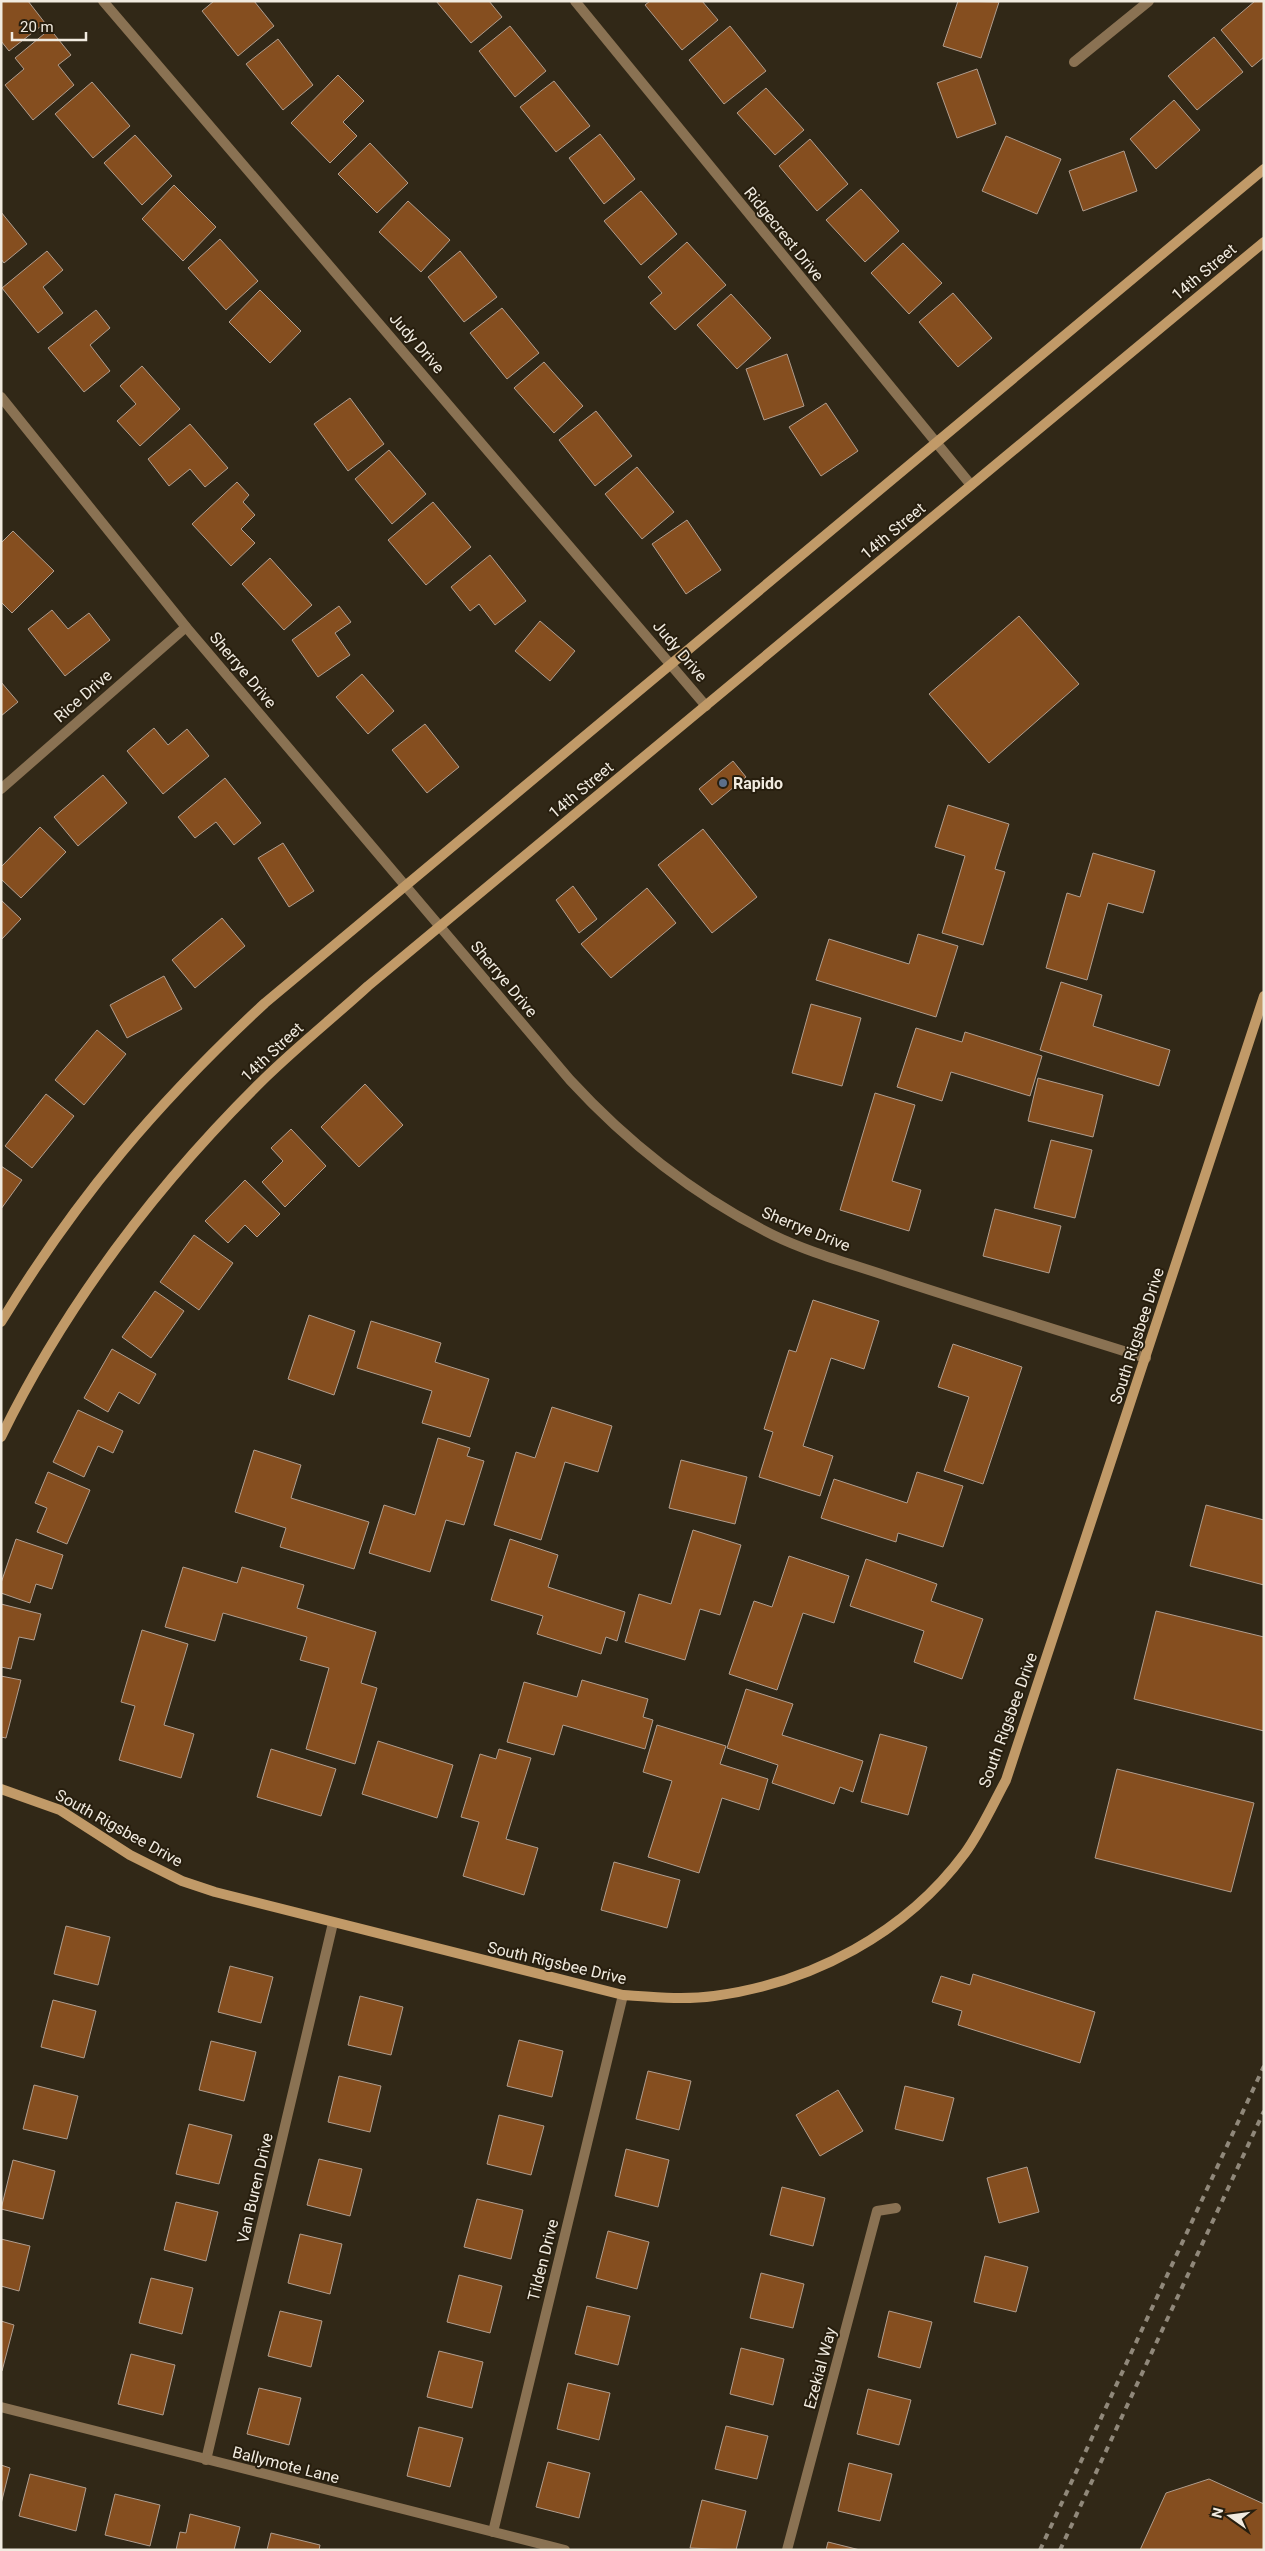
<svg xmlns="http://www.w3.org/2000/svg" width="1265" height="2551" font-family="Roboto,sans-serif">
<rect width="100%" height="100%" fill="#312817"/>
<!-- building -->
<g fill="#854e1f" stroke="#b09d8e">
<polygon points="1,1 28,1 45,23 9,51 1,41"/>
<polygon points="214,1 254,1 274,26 238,56 202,11"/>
<polygon points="436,1 489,1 502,17 471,43"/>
<polygon points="650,1 702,1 718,20 682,50 645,5"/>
<polygon points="958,1 999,2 981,58 943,46"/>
<polygon points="1255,1 1264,1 1264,57 1252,67 1221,30"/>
<polygon points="510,26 546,71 515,97 479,51"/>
<polygon points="730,26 766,71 724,104 689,60"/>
<polygon points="50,29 71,55 58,65 74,85 33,120 5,85 24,69 15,58"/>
<polygon points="1214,37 1243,72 1197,110 1168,76"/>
<polygon points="278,39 313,85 283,110 246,64"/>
<polygon points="977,69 996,124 957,138 937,83"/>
<polygon points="338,75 364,101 343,122 357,136 330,163 291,123"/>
<polygon points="554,81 590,126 556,152 520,107"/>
<polygon points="92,82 130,126 93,158 55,114"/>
<polygon points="766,88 804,130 775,155 737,113"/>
<polygon points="1174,100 1200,130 1156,169 1130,139"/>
<polygon points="600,134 635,179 604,204 569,158"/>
<polygon points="135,135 172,176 142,205 104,163"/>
<polygon points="1006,136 1061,159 1037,214 982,191"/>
<polygon points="810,139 848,184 817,211 779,166"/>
<polygon points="370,143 408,183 377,213 338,174"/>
<polygon points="1124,151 1137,191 1083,211 1069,171"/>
<polygon points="174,185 216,227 183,261 142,219"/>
<polygon points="861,189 899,231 865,262 826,220"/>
<polygon points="641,191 677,234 641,265 604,221"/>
<polygon points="408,201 450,240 421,272 379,232"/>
<polygon points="1,212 27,244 4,263 1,259"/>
<polygon points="220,239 258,281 226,310 188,268"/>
<polygon points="687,242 726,285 675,330 650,303 662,293 648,277"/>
<polygon points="903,243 942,283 909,314 871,273"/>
<polygon points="47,251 63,270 43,287 63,313 38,333 2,288"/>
<polygon points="460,251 497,297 464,322 428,277"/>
<polygon points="260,290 301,331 270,363 229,322"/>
<polygon points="953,293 992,338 958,367 919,322"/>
<polygon points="731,294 771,338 737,369 697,325"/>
<polygon points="502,308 539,353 507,379 470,333"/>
<polygon points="96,310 110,328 90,345 110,371 84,392 48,348"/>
<polygon points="787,354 804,406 764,420 746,369"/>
<polygon points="544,362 583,406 554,433 514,388"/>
<polygon points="142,366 180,409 140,446 117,421 136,404 120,386"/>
<polygon points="350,398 384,444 348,471 314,424"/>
<polygon points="826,403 858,451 821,476 789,427"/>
<polygon points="596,411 632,456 595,486 559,440"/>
<polygon points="190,424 228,468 205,487 190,469 169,486 148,459"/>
<polygon points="389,450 426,494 392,524 355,479"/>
<polygon points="637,467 674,512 642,539 605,494"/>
<polygon points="237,482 249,495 243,502 255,515 241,529 255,543 231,566 192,524"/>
<polygon points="433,502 471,547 426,585 388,540"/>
<polygon points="687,520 721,570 686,594 652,544"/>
<polygon points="13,531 54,571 12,613 1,602 1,543"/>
<polygon points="490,555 526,601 495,625 479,604 470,611 451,587"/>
<polygon points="270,558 312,605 284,630 242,584"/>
<polygon points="339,606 351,622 335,633 350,655 318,677 292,640"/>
<polygon points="52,610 68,629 89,613 110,640 65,676 28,629"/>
<polygon points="1019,616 1079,684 989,763 929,694"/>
<polygon points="540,621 575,651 550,681 515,651"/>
<polygon points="362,674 394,711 368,734 336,697"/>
<polygon points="1,682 18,702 1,716"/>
<polygon points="425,724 459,767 427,793 392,750"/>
<polygon points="154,728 168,745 187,729 209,756 163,794 127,751"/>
<polygon points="733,761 746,777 712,805 699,789"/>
<polygon points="103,775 127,803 78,846 54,817"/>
<polygon points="225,778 261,823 234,845 216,822 195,838 178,817"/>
<polygon points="948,805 1009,824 995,869 1005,872 983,945 942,933 965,856 935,847"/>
<polygon points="40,827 66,852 21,898 1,879 1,867"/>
<polygon points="703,829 757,897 712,933 658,865"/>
<polygon points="283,843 314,891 289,907 258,858"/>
<polygon points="1093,853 1155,871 1143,913 1108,903 1087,980 1046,968 1067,893 1080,897"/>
<polygon points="573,886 597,919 579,933 556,900"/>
<polygon points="647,888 676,923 611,978 581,944"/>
<polygon points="1,900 21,919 1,940"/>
<polygon points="222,918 245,946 195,988 172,960"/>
<polygon points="918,934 958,946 936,1017 816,980 829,939 909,964"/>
<polygon points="164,976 182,1009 127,1038 110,1005"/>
<polygon points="1061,982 1102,995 1093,1026 1170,1050 1159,1086 1040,1050"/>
<polygon points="811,1004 861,1018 842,1086 792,1073"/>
<polygon points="916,1028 962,1042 965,1032 1042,1056 1030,1096 951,1072 942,1101 897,1087"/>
<polygon points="97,1030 126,1054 84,1105 55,1080"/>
<polygon points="1038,1078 1103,1095 1093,1137 1028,1121"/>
<polygon points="365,1084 403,1125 359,1167 321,1127"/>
<polygon points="875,1093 915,1105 892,1181 921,1190 909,1231 840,1210"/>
<polygon points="46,1094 74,1116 32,1168 5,1146"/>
<polygon points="291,1129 326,1166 285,1207 262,1182 283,1161 271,1148"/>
<polygon points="1051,1140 1092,1150 1075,1218 1034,1208"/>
<polygon points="1,1166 22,1180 1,1209"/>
<polygon points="245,1180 280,1214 257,1237 245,1225 228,1243 205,1221"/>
<polygon points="995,1209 1061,1226 1049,1273 983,1256"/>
<polygon points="194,1235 233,1263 199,1310 160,1282"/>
<polygon points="155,1291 184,1311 151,1358 122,1337"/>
<polygon points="813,1300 879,1321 864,1369 831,1358 803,1446 833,1456 820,1496 759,1477 773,1432 764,1429 789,1350 796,1352"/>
<polygon points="309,1315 355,1331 334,1395 288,1379"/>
<polygon points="371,1321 441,1343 435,1362 489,1379 470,1437 422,1423 432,1391 357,1368"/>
<polygon points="953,1344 1022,1367 983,1484 944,1471 969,1397 938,1387"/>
<polygon points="112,1349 156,1374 139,1404 119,1392 108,1412 84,1398"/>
<polygon points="552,1407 612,1426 598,1472 565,1462 541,1540 494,1525 516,1452 535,1458"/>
<polygon points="78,1410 123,1431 113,1453 98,1446 84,1477 53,1462"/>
<polygon points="438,1438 470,1448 467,1456 484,1461 464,1525 446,1520 430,1572 369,1553 384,1505 415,1515"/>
<polygon points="254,1450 301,1465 291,1498 369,1522 354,1569 280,1547 286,1528 235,1512"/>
<polygon points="681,1460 747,1477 735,1524 669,1508"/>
<polygon points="48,1472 90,1490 67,1544 37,1532 47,1508 35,1503"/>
<polygon points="917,1472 963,1486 943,1547 898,1533 896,1542 821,1518 834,1479 907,1503"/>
<polygon points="1206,1505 1264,1520 1264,1585 1190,1566"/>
<polygon points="693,1530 741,1545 720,1615 700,1609 685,1660 625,1642 639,1594 671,1604"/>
<polygon points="16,1539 63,1555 52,1589 36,1584 30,1603 1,1593 1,1583"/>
<polygon points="510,1539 558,1555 548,1587 625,1612 617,1641 606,1637 601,1654 537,1634 543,1616 491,1600"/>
<polygon points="789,1556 849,1576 834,1623 803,1613 777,1690 729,1674 754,1601 772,1607"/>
<polygon points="866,1559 937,1584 931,1601 983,1619 962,1679 914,1662 924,1631 850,1606"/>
<polygon points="183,1567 237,1583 242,1567 304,1585 297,1608 376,1632 361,1683 377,1688 355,1764 306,1749 329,1668 300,1660 307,1637 223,1613 215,1641 165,1627"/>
<polygon points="1,1604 41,1614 34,1640 19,1637 11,1669 1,1667"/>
<polygon points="1156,1611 1264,1637 1264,1731 1134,1699"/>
<polygon points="142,1630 188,1644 164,1725 194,1734 181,1778 119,1760 135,1706 121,1702"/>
<polygon points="1,1676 21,1680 6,1738 1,1737"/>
<polygon points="582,1680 648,1699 643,1717 653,1720 645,1749 563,1725 554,1755 507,1742 524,1682 577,1697"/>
<polygon points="746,1689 793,1704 782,1735 863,1761 853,1792 840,1787 834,1804 772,1783 778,1765 727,1748"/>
<polygon points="657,1725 726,1746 720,1764 768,1779 759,1810 722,1798 699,1873 648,1857 672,1781 643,1772"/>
<polygon points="880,1734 927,1747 908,1815 861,1802"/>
<polygon points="378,1741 453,1765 437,1818 362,1794"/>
<polygon points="271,1749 336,1769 321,1816 257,1797"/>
<polygon points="499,1749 531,1758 506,1839 538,1848 524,1895 463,1876 479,1822 461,1817 480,1754 496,1759"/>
<polygon points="1117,1769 1254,1803 1231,1892 1095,1858"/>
<polygon points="614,1862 680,1880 667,1928 601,1910"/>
<polygon points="66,1926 110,1937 98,1985 54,1974"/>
<polygon points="230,1966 273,1977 261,2023 218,2012"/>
<polygon points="973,1974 1095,2012 1080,2063 958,2025 962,2011 932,2002 941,1976 970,1985"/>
<polygon points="360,1996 403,2007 391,2055 348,2045"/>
<polygon points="53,2000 96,2011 84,2058 41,2047"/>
<polygon points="519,2040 563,2051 552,2097 507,2086"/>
<polygon points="211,2041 256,2052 244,2101 199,2090"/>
<polygon points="648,2071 691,2081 679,2130 636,2119"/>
<polygon points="339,2076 381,2086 370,2132 328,2122"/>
<polygon points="34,2085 78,2096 67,2139 23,2129"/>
<polygon points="905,2086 954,2098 943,2141 895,2129"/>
<polygon points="838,2090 863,2131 820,2156 796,2115"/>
<polygon points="499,2115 544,2126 531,2175 487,2164"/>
<polygon points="189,2124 232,2135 219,2184 176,2174"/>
<polygon points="626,2149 669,2160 658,2207 615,2196"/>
<polygon points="319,2159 362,2169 350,2216 307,2205"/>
<polygon points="13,2160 55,2171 43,2219 1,2209"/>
<polygon points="1027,2167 1039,2212 999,2223 987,2178"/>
<polygon points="782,2187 825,2198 813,2246 770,2235"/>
<polygon points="477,2199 523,2210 511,2259 464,2247"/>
<polygon points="176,2202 218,2212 206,2261 164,2250"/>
<polygon points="608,2231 649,2242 637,2289 596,2278"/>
<polygon points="300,2234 342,2244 330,2294 288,2283"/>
<polygon points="1,2239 30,2246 19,2291 1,2286"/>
<polygon points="985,2256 1028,2267 1016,2312 974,2302"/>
<polygon points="761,2273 804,2284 793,2328 750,2318"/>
<polygon points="459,2275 502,2286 490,2333 447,2322"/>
<polygon points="151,2278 193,2288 182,2334 139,2323"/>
<polygon points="587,2306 630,2316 618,2365 575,2354"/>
<polygon points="280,2311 322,2321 311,2367 268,2356"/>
<polygon points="889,2311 932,2322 920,2368 878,2357"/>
<polygon points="1,2321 14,2325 2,2371 1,2371"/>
<polygon points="741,2348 784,2359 773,2405 730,2394"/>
<polygon points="439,2351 483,2362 472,2408 427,2397"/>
<polygon points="131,2354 175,2365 163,2415 118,2404"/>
<polygon points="568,2383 610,2393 599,2440 557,2429"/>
<polygon points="259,2388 301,2398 289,2445 247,2434"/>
<polygon points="868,2389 911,2400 899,2445 857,2434"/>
<polygon points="726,2426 768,2436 757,2479 715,2469"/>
<polygon points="419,2427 463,2438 450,2487 407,2476"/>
<polygon points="548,2462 590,2473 579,2518 536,2507"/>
<polygon points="849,2463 892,2474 880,2521 838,2511"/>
<polygon points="1,2465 10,2468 1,2504"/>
<polygon points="30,2474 86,2488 76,2531 19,2516"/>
<polygon points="1209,2479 1264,2504 1264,2550 1140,2550 1166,2493"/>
<polygon points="115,2494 160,2505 150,2546 105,2535"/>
<polygon points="702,2500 746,2511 736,2550 690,2548"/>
<polygon points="190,2514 240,2527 234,2550 176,2550 180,2532 186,2533"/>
<polygon points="271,2533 320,2545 319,2550 267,2550"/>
<polygon points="828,2542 860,2550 826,2550"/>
</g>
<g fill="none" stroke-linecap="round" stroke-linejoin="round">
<!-- street -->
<g stroke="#8a7253" stroke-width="10">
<polyline points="103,1 706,706"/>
<polyline points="575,1 971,485"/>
<polyline points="1074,62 1149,1"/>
<path d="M1 397 186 627 570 1080C628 1143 697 1197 773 1235 810 1253 852 1264 890 1277 975 1305 1061 1331 1146 1358"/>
<polyline points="1,789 186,627"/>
<polyline points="1,2407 565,2550"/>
<polyline points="206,2460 333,1923"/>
<polyline points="493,2532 623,1995"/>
<polyline points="787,2550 877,2211 896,2208"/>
</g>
<!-- secondary -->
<g stroke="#c19a68" stroke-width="10">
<path d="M1 1322C77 1197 158 1102 265 1003L1264 169"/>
<path d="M1 1437C67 1302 159 1182 266 1077 299 1045 334 1017 368 986L1264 242"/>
<path d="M1 1789 60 1810 130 1855 182 1881 215 1892 623 1995C653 1997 684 2000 714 1996 812 1983 906 1933 965 1853 981 1831 993 1804 1006 1780L1264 996"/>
</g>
<!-- rail -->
<g stroke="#90887a" stroke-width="4" stroke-dasharray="6 6" stroke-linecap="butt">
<polyline points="1040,2550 1264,2066"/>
<polyline points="1060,2550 1264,2111"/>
</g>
</g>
<!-- markers -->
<circle fill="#5c6f8a" stroke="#271e0e" stroke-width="2" cx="723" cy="783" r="5"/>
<g text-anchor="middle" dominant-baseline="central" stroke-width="4" stroke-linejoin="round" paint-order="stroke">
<!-- street labels -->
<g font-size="16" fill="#f1ebe0" stroke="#271e0e">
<text transform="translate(784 234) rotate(51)">Ridgecrest Drive</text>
<text transform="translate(1204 272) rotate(-40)">14th Street</text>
<text transform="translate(417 343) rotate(49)">Judy Drive</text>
<text transform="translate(893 531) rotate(-40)">14th Street</text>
<text transform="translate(680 651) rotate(50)">Judy Drive</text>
<text transform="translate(243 670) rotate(50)">Sherrye Drive</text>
<text transform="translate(83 696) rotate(-41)">Rice Drive</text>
<text transform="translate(581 790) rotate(-40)">14th Street</text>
<text transform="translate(504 979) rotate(50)">Sherrye Drive</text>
<text transform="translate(272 1052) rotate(-43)">14th Street</text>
<text transform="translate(806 1229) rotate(22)">Sherrye Drive</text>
<text transform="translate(1137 1336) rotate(-72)">South Rigsbee Drive</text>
<text transform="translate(1008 1720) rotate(-70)">South Rigsbee Drive</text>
<text transform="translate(119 1828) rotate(29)">South Rigsbee Drive</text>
<text transform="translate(557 1963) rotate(13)">South Rigsbee Drive</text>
<text transform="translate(255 2188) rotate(-77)">Van Buren Drive</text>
<text transform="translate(543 2260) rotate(-76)">Tilden Drive</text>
<text transform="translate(820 2368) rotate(-75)">Ezekial Way</text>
<text transform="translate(286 2465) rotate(14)">Ballymote Lane</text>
</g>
<!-- poi labels -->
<g font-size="16" font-weight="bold" fill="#f1ebe0" stroke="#271e0e" text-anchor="start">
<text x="733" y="783">Rapido</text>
</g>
</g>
<!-- border -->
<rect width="1265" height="2551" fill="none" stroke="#f1ebe0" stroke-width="5"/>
<!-- north arrow -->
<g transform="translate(1230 2516) rotate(284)" stroke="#271e0e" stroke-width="4" paint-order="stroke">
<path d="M0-4L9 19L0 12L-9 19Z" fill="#f1ebe0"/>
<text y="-8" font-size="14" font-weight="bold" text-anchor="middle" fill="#f1ebe0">N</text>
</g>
<!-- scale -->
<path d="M12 32v8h74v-8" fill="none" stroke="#f1ebe0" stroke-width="2.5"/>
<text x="20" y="32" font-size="15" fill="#f1ebe0" stroke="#271e0e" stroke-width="4" paint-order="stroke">20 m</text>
</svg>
